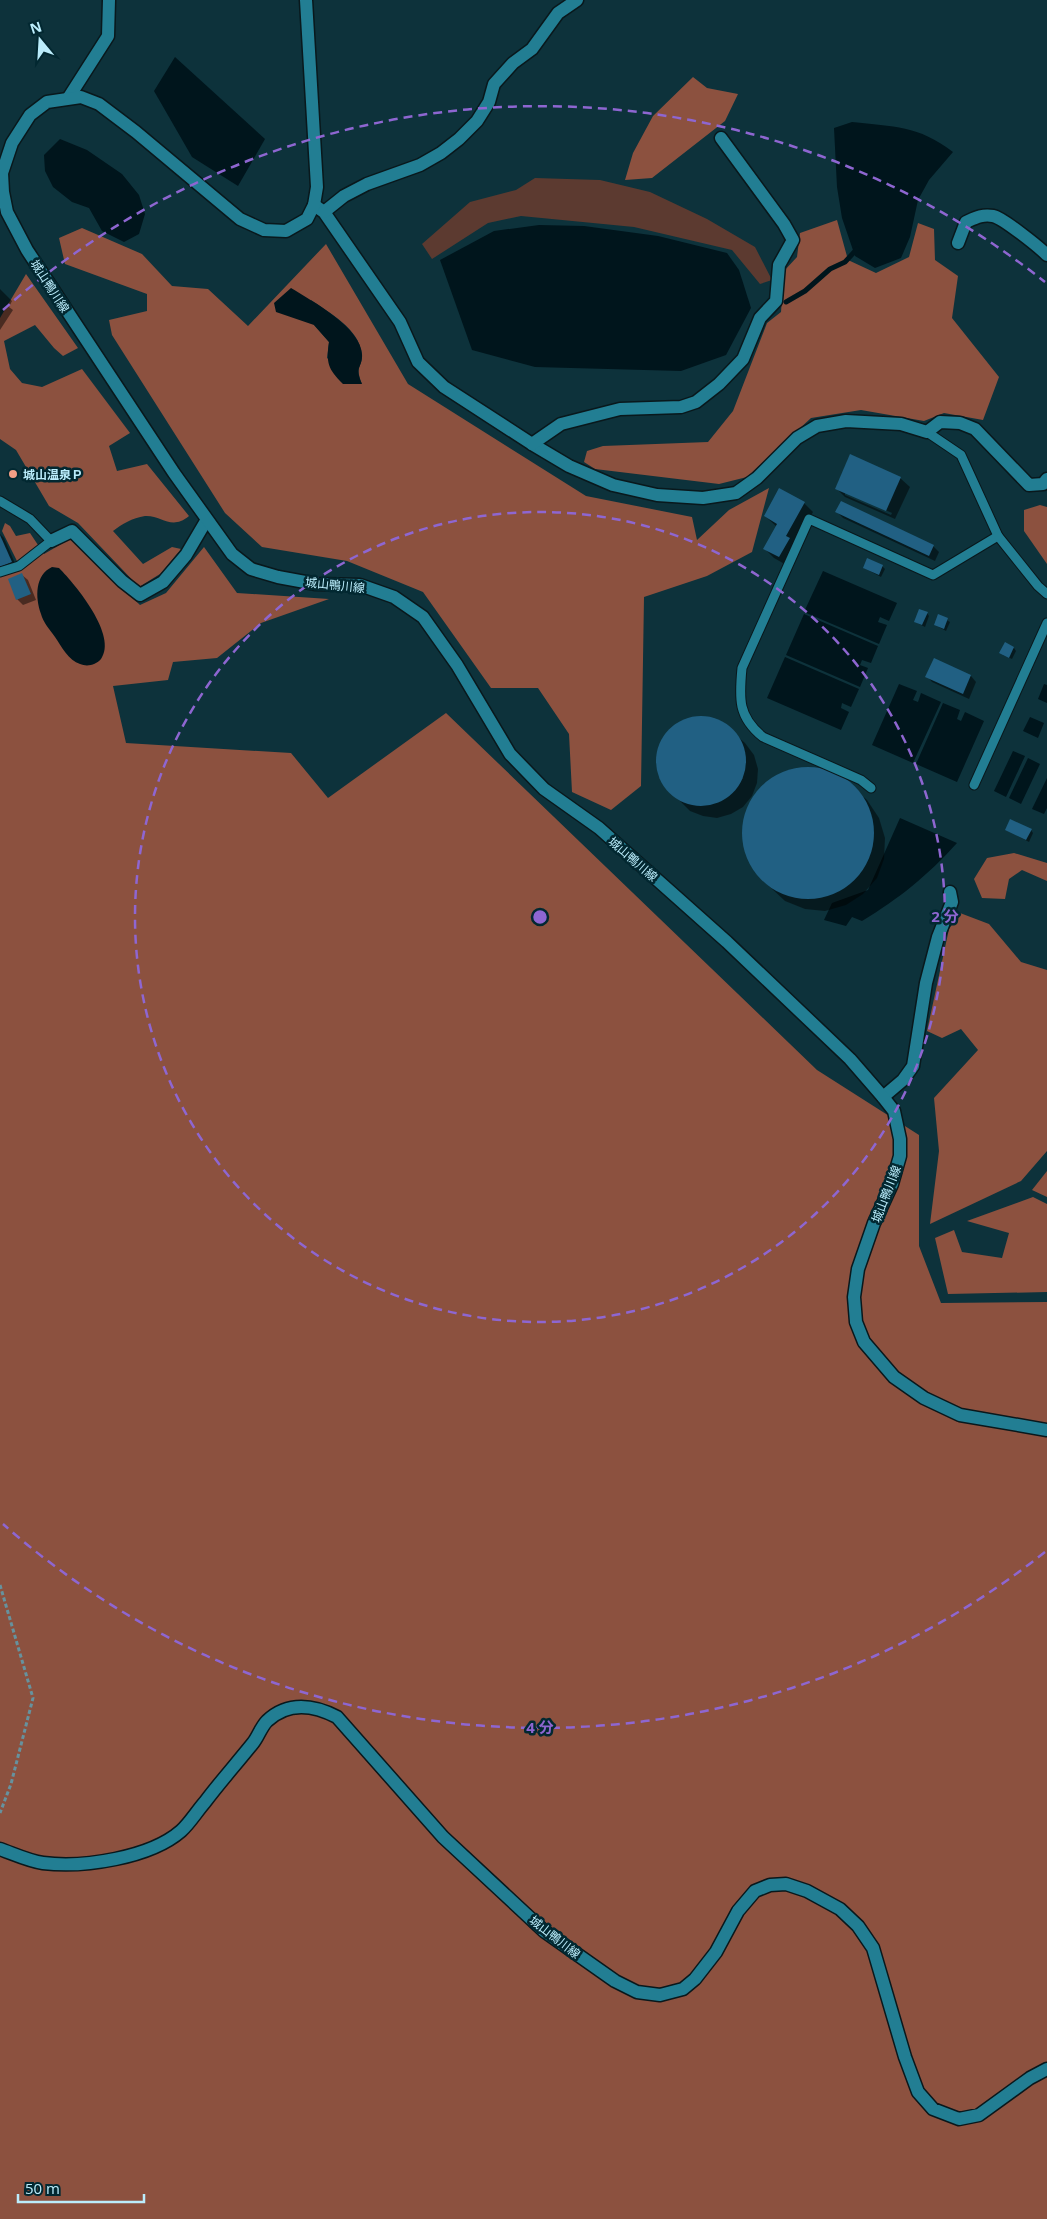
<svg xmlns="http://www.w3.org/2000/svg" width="1047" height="2219" font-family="'Open Sans','Noto Sans JP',sans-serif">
<rect width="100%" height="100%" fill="#0d323b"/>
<!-- green -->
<polygon fill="#5c3a30" points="535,178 600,180 650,192 707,219 755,247 772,280 760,284 732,250 634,227 521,216 488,223 432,259 422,244 470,202 516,190"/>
<!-- forest -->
<g fill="#8c513f" fill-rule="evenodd">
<polygon points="693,77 707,88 738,94 725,121 652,178 625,180 633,153 653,116"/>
<polygon points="837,220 848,260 876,273 909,257 918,223 934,229 935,260 958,276 952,318 999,377 983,420 944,413 924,421 861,410 811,418 747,477 719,484 595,469 584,462 587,451 603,446 708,442 733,411 767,323 781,312 784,271 797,257 800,233"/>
<path d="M82 228 142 254 172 286 208 289 248 326 326 244 408 384 586 496 692 517 697 540 729 510 769 488 752 552 707 576 644 597 641 786 611 810 572 792 569 734 538 688H491L423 592 347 561 262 547 225 513 112 335 109 320 147 311V294L65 264 59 238ZM311 300C330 313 359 329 362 354 363 367 354 365 362 384L327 358 329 342 314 325Z"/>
<path d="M26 274 78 348 63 356 54 348 35 325 4 341 10 369 22 383 42 387 82 369 130 433 109 446 117 471 147 464 189 516C171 531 162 515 145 516 132 518 122 524 113 531L143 564 172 547 181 549 160 574 139 587 78 523 49 506 16 450 0 439V318Z"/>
<polygon points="1040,505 1047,507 1047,564 1024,531 1024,510"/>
<polygon points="5,523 10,526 16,536 30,533 44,554 70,539 140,605 166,593 204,547 237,593 329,599 261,623 217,658 173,662 168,680 113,686 126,743 291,753 328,798 446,713 817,1070 919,1135 919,1246 941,1303 1047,1302 1047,2219 0,2219 0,576 20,567 2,531"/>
<polygon points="1014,853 1047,863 1047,881 1022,870 1009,879 1005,899 982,898 974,879 987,858"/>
<polygon points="960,913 989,924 1021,962 1047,970 1047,1151 1021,1181 930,1224 939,1151 934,1098 978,1050 961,1029 942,1038 927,1031 949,929"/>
<polygon points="1047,1171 1047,1197 1032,1190"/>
<polygon points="1033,1197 1047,1204 1047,1292 948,1294 935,1238 954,1230 962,1252 1002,1258 1009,1233 967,1221"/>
</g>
<!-- water -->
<g fill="#00151c">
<polygon points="175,57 265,139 238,186 192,157 154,91"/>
<path d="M852 122C894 127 918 125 953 152L929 180 918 200 910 237 901 258 875 268 855 256 842 218 837 187 834 128Z"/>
<polygon points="60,139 87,150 122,174 139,195 145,214 139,234 124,242 102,231 89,208 72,202 53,187 45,171 44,155"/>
<polygon points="539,225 584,226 658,236 727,253 739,270 751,308 726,355 681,371 535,367 472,350 440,260 494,231"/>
<path d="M291 288C312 301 362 328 362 355 362 370 354 365 362 384H343C328 369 326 363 329 342L314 325 276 312 274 303Z"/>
<path d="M52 567 59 568C76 585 118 636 101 659 96 665 87 667 80 664 69 661 61 646 55 637 50 630 43 622 41 614 35 597 35 575 52 567Z"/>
<polygon points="823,571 897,603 889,621 880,617 878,622 887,625 879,644 804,612"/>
<polygon points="804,614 878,646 871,663 862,660 860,665 868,668 860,687 786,655"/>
<polygon points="785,657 859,689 851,707 842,703 841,708 849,712 841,730 767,698"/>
<polygon points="899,684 917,691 913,700 918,702 921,693 941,702 913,763 872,745"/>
<polygon points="1044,684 1047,685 1047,703 1038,699"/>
<polygon points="943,703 960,710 957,719 961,721 965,712 984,721 957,782 916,764"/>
<polygon points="1030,717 1044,723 1038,738 1023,731"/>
<polygon points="1013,751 1025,756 1006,797 994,791"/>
<polygon points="1028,758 1040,764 1021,804 1009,798"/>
<polygon points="1047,778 1047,808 1044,814 1032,809"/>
<path d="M900 818 957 843C927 876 900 898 862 921L852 917 846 926 824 920 832 903 868 890Z"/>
</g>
<!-- shadow -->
<g fill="#0007" fill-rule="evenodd">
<polygon points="0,289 12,301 9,307 13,310 0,330"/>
<path d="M851 456 900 478 910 487 895 519 845 497 836 488ZM845 492 892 513 891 515 845 495Z"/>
<polygon points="804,503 813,512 795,544 788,566 774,558 765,549 777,527 765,516"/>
<polygon points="837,512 933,546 939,552 935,561 843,518"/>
<polygon points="0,534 4,538 17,568 0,571"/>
<polygon points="882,566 885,569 881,577 864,568"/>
<polygon points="22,575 28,580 36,600 23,605 17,599"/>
<polygon points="927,613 929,616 925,627 915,622"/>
<polygon points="939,616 950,622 946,631 935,625"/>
<polygon points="1014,648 1016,651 1012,659 1003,655"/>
<polygon points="927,676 971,676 976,682 969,699 932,682"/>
<polygon points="692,718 706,718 721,722 745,743 754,755 758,769 757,783 752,796 743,807 731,814 717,818 703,816 690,811 667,788 660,776 657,761 660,747 667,734 678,724"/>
<polygon points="815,769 836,775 854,788 867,800 879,818 885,838 884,859 877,878 863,894 846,905 825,911 805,909 785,901 770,887 757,874 747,856 743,834 746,813 756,793 773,778 793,770"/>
<polygon points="1007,830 1031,830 1033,833 1029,842"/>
</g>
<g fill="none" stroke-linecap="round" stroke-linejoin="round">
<!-- stream -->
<polyline stroke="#00151c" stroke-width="5" points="786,302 805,291 830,269 845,262 857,249"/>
</g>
<!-- building -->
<g fill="#216083">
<polygon points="850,454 901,477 886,511 835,489"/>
<polygon points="779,488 805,502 786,536 790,538 779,557 763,549 777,524 764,516"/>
<polygon points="841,501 934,545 929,556 835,512"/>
<polygon points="0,535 12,562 0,567"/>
<polygon points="867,558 883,565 879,575 863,568"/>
<polygon points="22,573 31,594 16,600 8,579"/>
<polygon points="919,609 928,612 922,625 914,622"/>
<polygon points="938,614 948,618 944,629 934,625"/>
<polygon points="1005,642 1014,647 1009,658 999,653"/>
<polygon points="934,658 971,675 963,694 925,677"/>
<circle cx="701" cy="761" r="45"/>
<circle cx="808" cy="833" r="66"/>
<polygon points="1010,819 1032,829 1026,840 1005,830"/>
</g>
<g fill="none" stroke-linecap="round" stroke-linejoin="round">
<!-- service casing -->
<g stroke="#09181c" stroke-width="11">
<g id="service">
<polyline points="927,432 961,455 998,536 1038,586 1047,594"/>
<polyline points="0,501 30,519 51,541 19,566 0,572"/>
<polyline points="974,785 1047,623"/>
<path d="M871 788 861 780 763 737C738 717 739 699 742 668L809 519 933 575 998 536"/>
</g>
</g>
<!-- minor casing -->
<g stroke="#09181c" stroke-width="15">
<g id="minor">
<polyline points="69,97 108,36 109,0"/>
<polyline points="314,205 324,212 400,322 418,362 444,387 532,444 569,466 613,485 657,495 703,498 736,493 757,478 797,438 817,426 846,421 901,424 927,432 940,422 960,423 975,429 1029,485 1043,484 1047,479"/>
<polyline points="324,212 344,196 367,184 420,165 441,153 459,139 477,121 489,102 494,84 513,63 532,49 558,13 577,0"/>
<path d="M958 243 966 222C975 218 982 214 993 216 1003 218 1039 247 1047 255"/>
<polyline points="532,444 561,424 620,409 681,407 696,402 719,384 743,359 760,318 776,301 779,265 793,240 784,224 721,138"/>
<polyline points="51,541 72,531 122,581 140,595 163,582 186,555 206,521"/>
<polyline points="883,1097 903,1080 913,1066 926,983 938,937 952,902 950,892"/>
</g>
</g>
<!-- secondary casing -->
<g stroke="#09181c" stroke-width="15">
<g id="secondary">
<polyline points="306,0 317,187 314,205 307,219 286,231 264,230 240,219 136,132 99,104 81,97 47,102 30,115 12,143 2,173 3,192 7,212 27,250 174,473 232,554 251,569 278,577 316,584 360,585 394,597 423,617 457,665 510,754 544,789 599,828 727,942 850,1059 883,1097 894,1111 900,1139 900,1156 892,1184 874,1223 858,1269 854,1297 856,1322 864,1342 894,1377 924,1398 960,1415 1047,1430"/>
<path d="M0 1849C14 1854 29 1861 43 1863 83 1868 150 1858 181 1831 190 1823 197 1811 205 1802 220 1782 237 1763 253 1743 258 1737 261 1727 267 1721 288 1701 314 1705 337 1717L443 1837 544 1931 615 1981 637 1992 660 1995 683 1989 695 1979 716 1952 738 1911 755 1891 770 1885 786 1884 807 1891 840 1909 858 1926 873 1948 905 2057 918 2092 933 2109 959 2119 979 2115 1030 2078 1047 2069"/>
</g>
</g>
<!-- path -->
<polyline stroke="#66929e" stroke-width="3" stroke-dasharray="4 2.5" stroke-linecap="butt" points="0,1585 33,1698 11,1784 0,1813"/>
<!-- service -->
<use href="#service" stroke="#227e93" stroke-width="9"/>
<!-- minor -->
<use href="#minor" stroke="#227e93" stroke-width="12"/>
<!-- secondary -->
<use href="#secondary" stroke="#227e93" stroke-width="12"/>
</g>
<!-- distance rings -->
<g fill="none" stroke="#8e66d1" stroke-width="2.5" stroke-dasharray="9 6">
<circle cx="540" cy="917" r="405"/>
<path d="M1045 1552A811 811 0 0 1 3 1524M3 310A811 811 0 0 1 1045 282"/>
</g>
<!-- markers -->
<circle fill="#f39f86" stroke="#022831" stroke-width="2" cx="13" cy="474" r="5"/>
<g text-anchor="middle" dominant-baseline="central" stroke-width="5" stroke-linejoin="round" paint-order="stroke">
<!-- street labels -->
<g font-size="12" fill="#bbedfc" stroke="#022831">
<text transform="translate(50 286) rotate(57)">城山鴨川線</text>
<text transform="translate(335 585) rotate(6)">城山鴨川線</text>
<text transform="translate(633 859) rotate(41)">城山鴨川線</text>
<text transform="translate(886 1194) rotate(-69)">城山鴨川線</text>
<text transform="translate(555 1937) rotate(38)">城山鴨川線</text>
</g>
<!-- poi labels -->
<g font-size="12" font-weight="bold" fill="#bbedfc" stroke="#022831" text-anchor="start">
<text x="23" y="474">城山温泉Ｐ</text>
</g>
</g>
<circle cx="540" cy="917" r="8" fill="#8e66d1" stroke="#022831" stroke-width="2.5"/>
<g font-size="15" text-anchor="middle" font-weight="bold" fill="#8e66d1" stroke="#022831" stroke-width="5" stroke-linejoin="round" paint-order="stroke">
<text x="945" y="922">2 分</text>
<text x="540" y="1733">4 分</text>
</g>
<!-- north arrow -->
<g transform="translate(40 40) rotate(342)" stroke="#022831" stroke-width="4" paint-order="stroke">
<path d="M0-4L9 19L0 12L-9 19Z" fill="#bbedfc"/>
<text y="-8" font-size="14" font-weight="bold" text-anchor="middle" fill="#bbedfc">N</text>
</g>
<!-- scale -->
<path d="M18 2194v8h126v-8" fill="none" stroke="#bbedfc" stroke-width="2.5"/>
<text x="25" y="2194" font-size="15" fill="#bbedfc" stroke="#022831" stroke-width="4" paint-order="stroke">50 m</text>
</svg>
